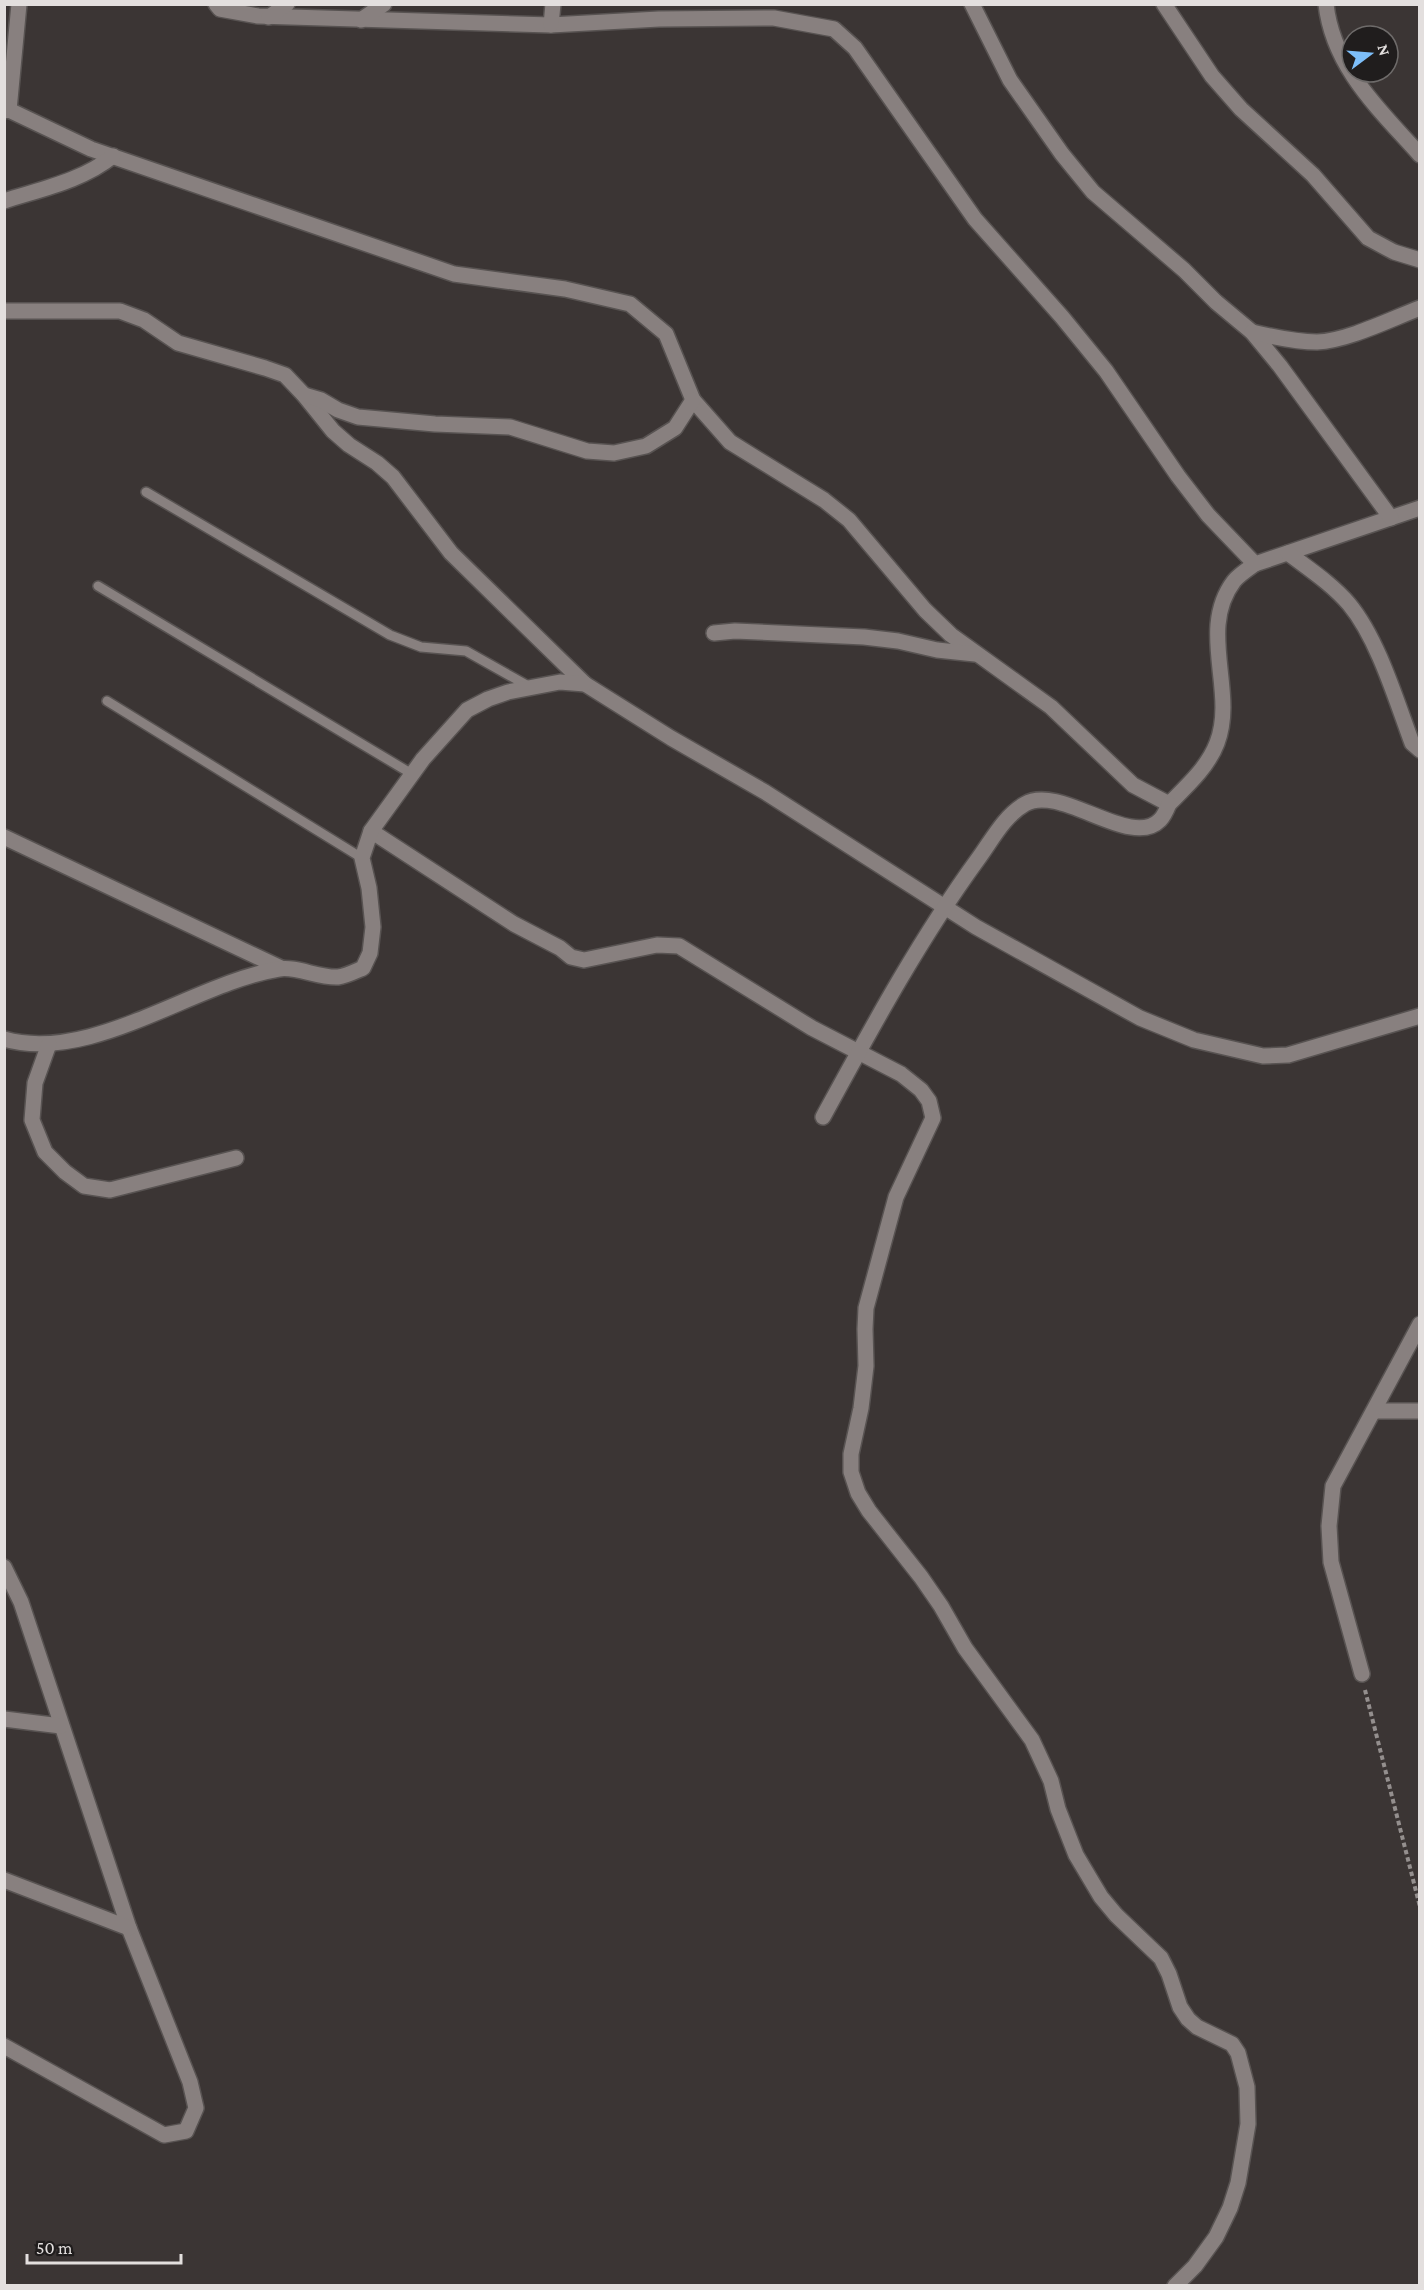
<svg xmlns="http://www.w3.org/2000/svg" width="1424" height="2290" font-family="'Crimson Pro',serif">
<rect width="100%" height="100%" fill="#3b3534"/>
<g fill="none" stroke-linecap="round" stroke-linejoin="round">
<!-- service casing -->
<g stroke="#585352" stroke-width="12">
<g id="service">
<polyline points="146,492 390,635 421,647 466,651 530,687"/>
<polyline points="98,586 412,774"/>
<polyline points="107,701 362,858"/>
</g>
</g>
<!-- minor casing -->
<g stroke="#585352" stroke-width="18">
<g id="minor">
<polyline points="216,4 220,9 258,16 551,25 659,19 774,18 834,29 855,48 975,219 1062,317 1106,371 1178,476 1208,515 1255,564 1420,508"/>
<polyline points="972,4 1010,80 1062,154 1093,192 1184,270 1216,302 1252,332 1280,366 1391,518"/>
<polyline points="1164,4 1212,76 1241,109 1313,175 1368,238 1394,252 1420,260"/>
<path d="M1326 4C1333 68 1380 110 1420 155"/>
<polyline points="269,17 287,4"/>
<polyline points="361,20 384,4"/>
<polyline points="551,25 553,4"/>
<polyline points="9,110 19,4"/>
<path d="M4 111 9 110 91 149 454 274 565 289 630 304 666 334 693 400 730 442 824 500 849 520 925 610 951 635 1051 707 1133 785 1169 804C1187 786 1208 767 1217 743 1237 691 1197 630 1234 581 1239 575 1248 569 1255 564"/>
<path d="M4 201C41 189 82 181 113 156"/>
<polyline points="4,311 120,311 144,320 178,343 265,368 285,375 304,395 333,431 349,445 377,463 393,477 451,553 585,684 671,738 765,792 976,927 1140,1018 1194,1040 1263,1056 1288,1055 1420,1016"/>
<path d="M1252 332C1273 337 1295 342 1317 342 1347 341 1391 319 1420 308"/>
<polyline points="304,395 321,400 338,410 358,417 435,424 510,427 587,451 614,453 646,446 675,428 693,400"/>
<path d="M1288 553C1309 569 1332 584 1349 604 1378 639 1396 700 1412 743L1420 750"/>
<polyline points="714,633 735,631 864,637 898,641 937,650 975,654"/>
<polyline points="371,831 514,924 560,948 571,957 584,960 657,945 679,946 812,1028 901,1074 921,1090 929,1101 933,1118 896,1197 866,1308 865,1329 866,1366 861,1408 851,1454 851,1472 858,1493 869,1511 921,1577 941,1606 965,1648 1032,1740 1051,1781 1058,1809 1076,1855 1101,1897 1116,1915 1161,1958 1169,1974 1180,2007 1188,2019 1197,2027 1232,2044 1238,2053 1247,2087 1248,2124 1238,2183 1230,2208 1216,2237 1195,2266 1175,2286"/>
<polyline points="4,837 281,968"/>
<path d="M4 1039C91 1064 194 983 279 969 297 966 318 978 338 977 346 976 356 971 363 968L370 953 373 927 369 888 362 858 371 831 423 759 467 710 488 699 508 692 560 682 585 684"/>
<polyline points="49,1044 35,1083 32,1120 45,1152 65,1172 84,1186 110,1190 236,1158"/>
<path d="M823 1117C871 1029 919 940 978 859 992 840 1004 816 1025 804 1060 783 1131 850 1160 820 1164 816 1167 809 1169 804"/>
<polyline points="1375,1411 1420,1411"/>
<polyline points="4,1567 21,1602 129,1928 190,2082 196,2108 186,2131 164,2135 4,2046"/>
<polyline points="1362,1674 1331,1562 1329,1526 1333,1486 1420,1324"/>
<polyline points="4,1719 61,1726"/>
<polyline points="4,1880 129,1928"/>
</g>
</g>
<!-- path -->
<polyline stroke="#948f8e" stroke-width="4" stroke-dasharray="4.5 3" stroke-linecap="butt" points="1365,1690 1420,1907"/>
<!-- service -->
<use href="#service" stroke="#88807f" stroke-width="9"/>
<!-- minor -->
<use href="#minor" stroke="#88807f" stroke-width="15"/>
</g>
<!-- border -->
<rect width="1424" height="2290" fill="none" stroke="#e3dfde" stroke-width="12"/>
<!-- north arrow -->
<g transform="translate(1370 54) rotate(74)"><circle r="28" fill="#201d1d" stroke="#6e6b6a" stroke-width="1.5"/>
<path d="M0-4.5L10 22L0 15L-10 22Z" fill="#7dbef9"/>
<text y="-9" font-size="16" font-weight="bold" text-anchor="middle" fill="#e3dfde">N</text>
</g>
<!-- scale -->
<path d="M27 2254v9h154v-9" fill="none" stroke="#e3dfde" stroke-width="3"/>
<text x="36" y="2254" font-size="18" fill="#e3dfde" stroke="#201d1d" stroke-width="4.5" paint-order="stroke">50 m</text>
</svg>
